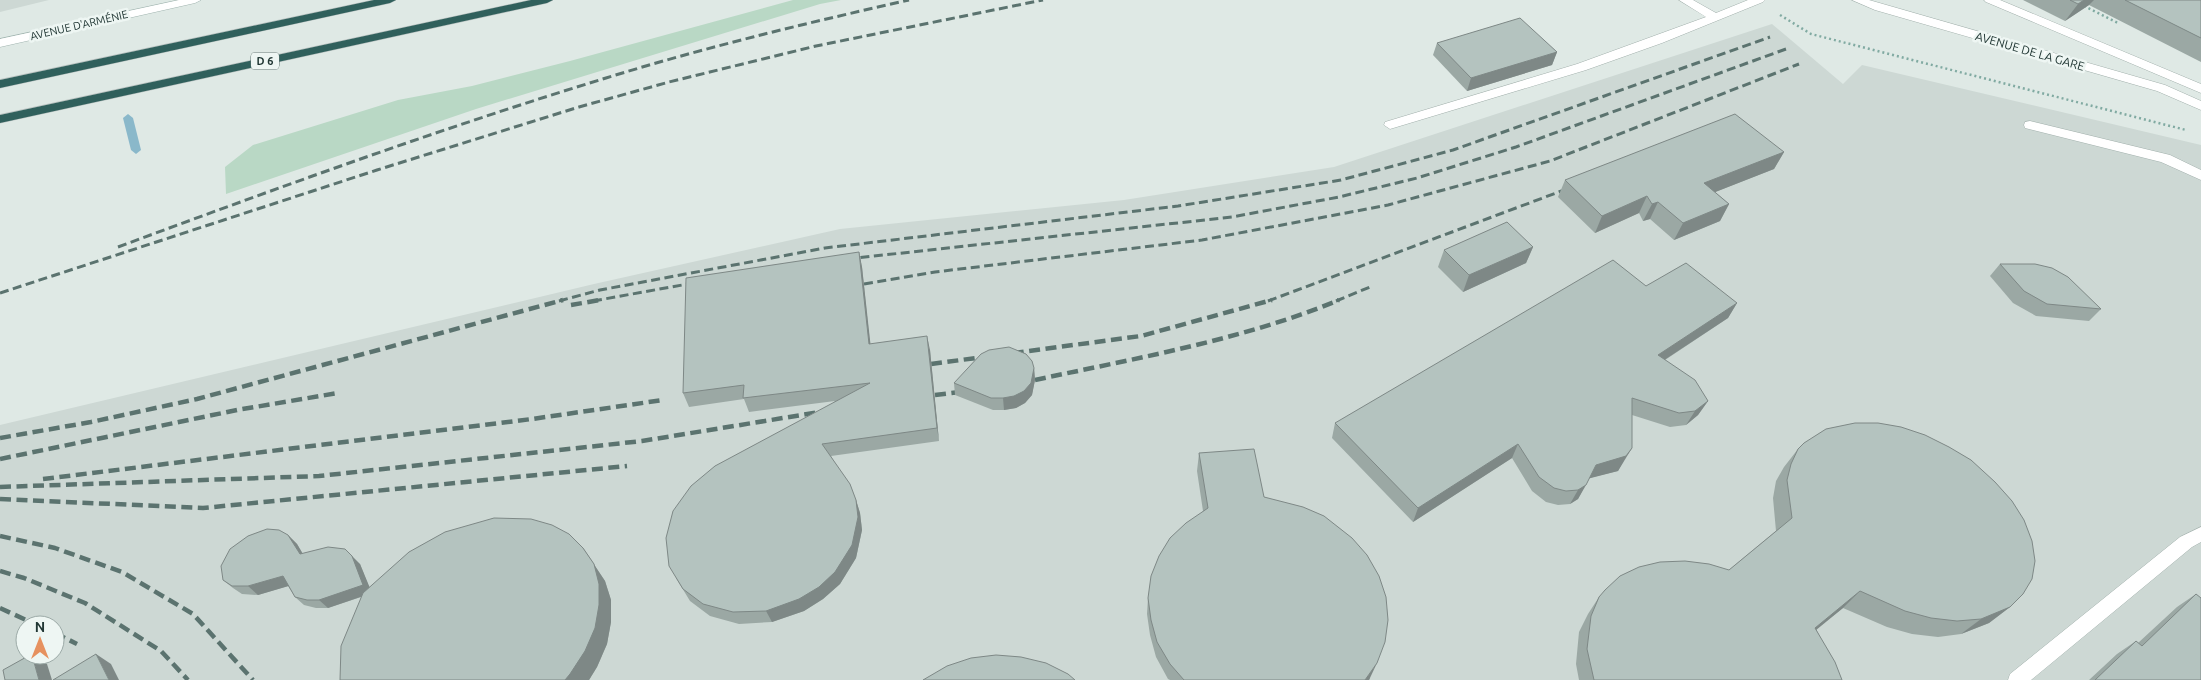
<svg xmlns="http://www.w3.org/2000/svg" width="2201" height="680" font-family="Ubuntu,sans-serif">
<rect width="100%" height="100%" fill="#dfe9e5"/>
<!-- built -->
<g fill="#cdd8d4" fill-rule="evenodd">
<polygon points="0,0 49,0 0,12"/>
<path d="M1772 24 1843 84 1862 65 2201 145V680H0V425L594 284 840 229 1124 200 1334 167ZM25 625H55V655H25Z"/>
</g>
<!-- green -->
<polygon fill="#b9d8c5" points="793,0 841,0 820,4 476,109 226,194 225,167 253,145 398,100 472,86 570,61"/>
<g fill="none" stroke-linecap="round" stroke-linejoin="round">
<!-- stream -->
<polygon fill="#8ab8ca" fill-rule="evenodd" points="128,114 133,118 141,150 136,154 131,150 123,118"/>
<!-- lane casing -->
<g stroke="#a2b0ac" stroke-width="1">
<g id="lane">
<polygon points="1679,0 1693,0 1716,13 1748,0 1765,0 1763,2 1662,43 1586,70 1390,129 1384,125 1385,122 1577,64 1706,17"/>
<polygon points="1852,0 1869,0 2165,85 2201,101 2201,110 2157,91 1875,10"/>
<polygon points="1984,0 2000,0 2201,84 2201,93 1986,2"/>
<polygon points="2030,121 2170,155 2201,170 2201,180 2161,162 2025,128 2024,125 2025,122"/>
<polygon points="2201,527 2201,542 2192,547 2031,680 2008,680 2010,674 2180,537"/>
</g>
</g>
<!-- secondary casing -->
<g stroke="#9fb3ae" stroke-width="1">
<polygon id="secondary" points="179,0 201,0 195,3 0,47 0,39"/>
</g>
<!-- highway casing -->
<g stroke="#bcc3c2" stroke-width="1">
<g id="highway">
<polygon points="374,0 396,0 390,3 0,88 0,80"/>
<polygon points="531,0 553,0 547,3 0,123 0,115"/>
</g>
</g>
<!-- path -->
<g stroke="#81aaa2" stroke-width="2.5" stroke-dasharray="2 3" stroke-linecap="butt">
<polyline points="2084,6 2118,23"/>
<polyline points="1780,15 1811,34 2186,130"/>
</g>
<!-- lane -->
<use href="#lane" fill="#fff" fill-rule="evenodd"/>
<!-- secondary -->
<use href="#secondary" fill="#fff" fill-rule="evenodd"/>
<!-- highway -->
<use href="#highway" fill="#30605c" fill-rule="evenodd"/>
<!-- rail-far1 -->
<g stroke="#5b736f" stroke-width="3" stroke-dasharray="9 4.5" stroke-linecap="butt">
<path d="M118 247C280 187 442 128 606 78 706 47 807 23 909 0"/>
<polyline points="847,259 1232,217 1339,197 1417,178 1516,147 1786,49"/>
<polyline points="864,284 935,272 1202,240 1388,205 1550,161 1799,64"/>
<polyline points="0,293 377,170 579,107 669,82 816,46 1043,0"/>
<polyline points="559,301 600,290 825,248 1178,206 1341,180 1453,150 1770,37"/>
<polyline points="593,301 699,282"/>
<polyline points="1268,301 1572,187"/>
<polyline points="1336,301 1370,287"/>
</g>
<!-- rail -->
<g stroke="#5b736f" stroke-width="4.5" stroke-dasharray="11 5.5" stroke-linecap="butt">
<polyline points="571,305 600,300"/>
<polyline points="931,364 1141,336 1272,300"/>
<path d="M1035 380C1137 358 1242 340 1339 300"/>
<polyline points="935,395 969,391"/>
<polyline points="0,438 91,422 197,399 563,300"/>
<polyline points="0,459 237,410 338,393"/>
<polyline points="43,479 532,419 663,400"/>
<polyline points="0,487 319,476 642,441 826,411"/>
<polyline points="0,499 203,508 627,466"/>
<polyline points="0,536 55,548 122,572 193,614 253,680"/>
<polyline points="0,571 24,578 85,603 161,651 188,680"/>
<polyline points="0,608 37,625"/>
<polyline points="55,633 77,644"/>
</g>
</g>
<!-- wall -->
<g fill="#9ba8a4">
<polygon points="2023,0 2201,0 2201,62 2089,5 2065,21"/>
<polygon points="1437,43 1557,52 1552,65 1467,91 1433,55"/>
<polygon points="1784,152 1774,169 1715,192 1729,204 1720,221 1674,240 1650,219 1643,221 1639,213 1595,233 1558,197 1565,180"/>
<polygon points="1533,247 1526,263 1463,292 1438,267 1444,250"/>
<polygon points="859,252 862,267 870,344 930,350 939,441 831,456 856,500 860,513 862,530 856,558 840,584 823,599 804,611 772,622 739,624 710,616 690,601 676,578 835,401 749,412 744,399 689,407 683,393"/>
<polygon points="2000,264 2101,309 2089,321 2036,316 2013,303 1990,276"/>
<polygon points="1646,286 1737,303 1728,318 1665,360 1708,401 1698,415 1686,425 1670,427 1632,415 1623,462 1618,471 1589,478 1578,499 1570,504 1558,505 1546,502 1532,491 1512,458 1413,522 1332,438 1335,423"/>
<polygon points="1034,368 1035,380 1032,395 1025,403 1016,408 1004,410 993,410 955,395 954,383"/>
<polygon points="1798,449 2010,607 1989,623 1961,634 1938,637 1912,634 1887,627 1843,608 1816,629 1842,680 1579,680 1576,664 1579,632 1588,614 1599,597 1729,570 1776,531 1773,498 1776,481 1784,467"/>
<polygon points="1199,453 1264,497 1370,678 1369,680 1170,680 1168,679 1156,657 1150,635 1147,614 1148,598 1203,511 1197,471"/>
<polygon points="288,535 297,544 303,554 360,564 369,587 583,548 605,581 611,600 611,622 607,644 597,667 589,680 340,680 361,597 328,608 316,608 304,605 295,597 288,586 258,595 242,594 233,588 223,580"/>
<polygon points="2196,594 2201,680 2089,680 2117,654 2136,641 2138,643 2177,607"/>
</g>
<!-- shaded-wall -->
<g fill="#7e8886">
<polygon points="2084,0 2094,0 2089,5 2065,21 2078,4"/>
<polygon points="1557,52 1552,65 1467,91 1471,78"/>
<polygon points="1784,152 1774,169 1695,200 1704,183"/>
<polygon points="1647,196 1639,213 1595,233 1602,216"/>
<polygon points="1658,202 1650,219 1643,221 1652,204"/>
<polygon points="1729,204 1720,221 1674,240 1683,223"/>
<polygon points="1533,247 1526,263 1463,292 1469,275"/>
<polygon points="859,252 862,267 872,358 869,344"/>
<polygon points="1737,303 1728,318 1649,370 1658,355"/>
<polygon points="927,336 930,350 939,441 937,428"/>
<polygon points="1034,368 1035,380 1032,395 1025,403 1016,408 1004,410 1003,398"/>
<polygon points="1708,401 1698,415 1686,425 1695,411"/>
<polygon points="1518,444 1512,458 1413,522 1418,508"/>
<polygon points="1632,448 1618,471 1587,479 1596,465"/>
<polygon points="1586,485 1578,499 1570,504 1578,490"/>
<polygon points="856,500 860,513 862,530 856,558 840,584 823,599 804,611 772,622 766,611"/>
<polygon points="288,535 297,544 308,563 300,554"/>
<polygon points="583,548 605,581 611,600 611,622 607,644 597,667 589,680 565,680"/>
<polygon points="352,556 360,564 372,593 328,608 319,600"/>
<polygon points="283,576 292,585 258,595 248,586"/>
<polygon points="1860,591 1843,608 1799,644 1815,628"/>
<polygon points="2010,607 1989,623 1961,634 1981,619"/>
<polygon points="96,654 111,664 119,680 109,680"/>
<polygon points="32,655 47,664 52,680 39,680"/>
<polygon points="1377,663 1369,680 1365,680"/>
</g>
<!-- building -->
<g fill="#b4c3bf" stroke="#7e8886">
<polygon points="2070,0 2084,0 2078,4"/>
<polygon points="2125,0 2201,0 2201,38"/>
<polygon points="1520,18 1557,52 1471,78 1437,43"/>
<polygon points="1735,114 1784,152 1704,183 1729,204 1683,223 1658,202 1652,204 1647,196 1602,216 1565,180"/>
<polygon points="1507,222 1533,247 1469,275 1444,250"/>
<polygon points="859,252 869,344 927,336 937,428 822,444 850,484 856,500 858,517 852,545 835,572 819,587 799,599 766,611 733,612 703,604 683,589 669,566 666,538 673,511 691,486 715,466 870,383 743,398 744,385 683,393 686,278"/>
<polygon points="1613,260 1646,286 1686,263 1737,303 1658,355 1695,380 1708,401 1695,411 1679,413 1632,398 1632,448 1626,456 1596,465 1586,485 1578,490 1566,491 1554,488 1539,477 1518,444 1418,508 1335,423"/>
<polygon points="2000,264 2035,264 2052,268 2068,277 2101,309 2047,304 2024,291"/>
<polygon points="1009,347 1026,354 1032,361 1034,368 1031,383 1024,391 1014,396 1003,398 991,398 954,383 981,354 989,350"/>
<polygon points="1855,423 1878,423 1901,427 1925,435 1949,447 1971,460 1995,482 2012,501 2024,520 2032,541 2035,561 2032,579 2023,594 2010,607 1981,619 1957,621 1931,618 1905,611 1860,591 1815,628 1835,662 1842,680 1594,680 1587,649 1591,616 1599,597 1605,590 1620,576 1639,567 1660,562 1685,561 1709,564 1729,570 1792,518 1787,480 1791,464 1798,449 1804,443 1826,429"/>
<polygon points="1254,449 1264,497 1303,507 1324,516 1352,538 1367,555 1379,576 1386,597 1388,620 1385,642 1377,663 1365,680 1184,680 1170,664 1157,642 1151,620 1148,598 1151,576 1159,556 1170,538 1186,523 1208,508 1199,453"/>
<polygon points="494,518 531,519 552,525 569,534 583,548 594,564 599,584 599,605 595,628 585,651 570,674 565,680 340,680 341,646 363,593 409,552 445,532"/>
<polygon points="267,529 279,530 288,535 300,554 328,547 345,549 352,556 363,585 319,600 307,600 295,597 283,576 248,586 232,586 223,580 221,566 230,549 248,536"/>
<polygon points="2196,594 2201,598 2201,680 2095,680 2136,641 2142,646"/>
<polygon points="96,654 109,680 53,680"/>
<polygon points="30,655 32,655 39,680 5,680 3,670"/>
<polygon points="996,655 1021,657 1046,663 1068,674 1075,680 923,680 947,666 971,658"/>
</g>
<g text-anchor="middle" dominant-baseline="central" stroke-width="5" stroke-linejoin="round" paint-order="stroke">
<!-- far-street labels -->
<g font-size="11" fill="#213734" stroke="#eef6f3">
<text transform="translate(79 25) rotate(-13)">AVENUE D'ARMÉNIE</text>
</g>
<!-- shield labels -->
<rect fill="#eef6f3" stroke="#5e706d" stroke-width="1" x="251" y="52.5" width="28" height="17" rx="4"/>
<g font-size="11" font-weight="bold" fill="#213734">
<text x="265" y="61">D 6</text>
</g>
<!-- street labels -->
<g font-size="12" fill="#213734" stroke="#eef6f3">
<text transform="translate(2030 51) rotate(16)">AVENUE DE LA GARE</text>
</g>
</g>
<!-- north arrow -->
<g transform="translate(40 640)"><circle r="24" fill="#eef6f3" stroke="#9caaa7"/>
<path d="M0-4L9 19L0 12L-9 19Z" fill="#e6915f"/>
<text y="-8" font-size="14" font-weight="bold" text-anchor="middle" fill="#213734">N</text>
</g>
</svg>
